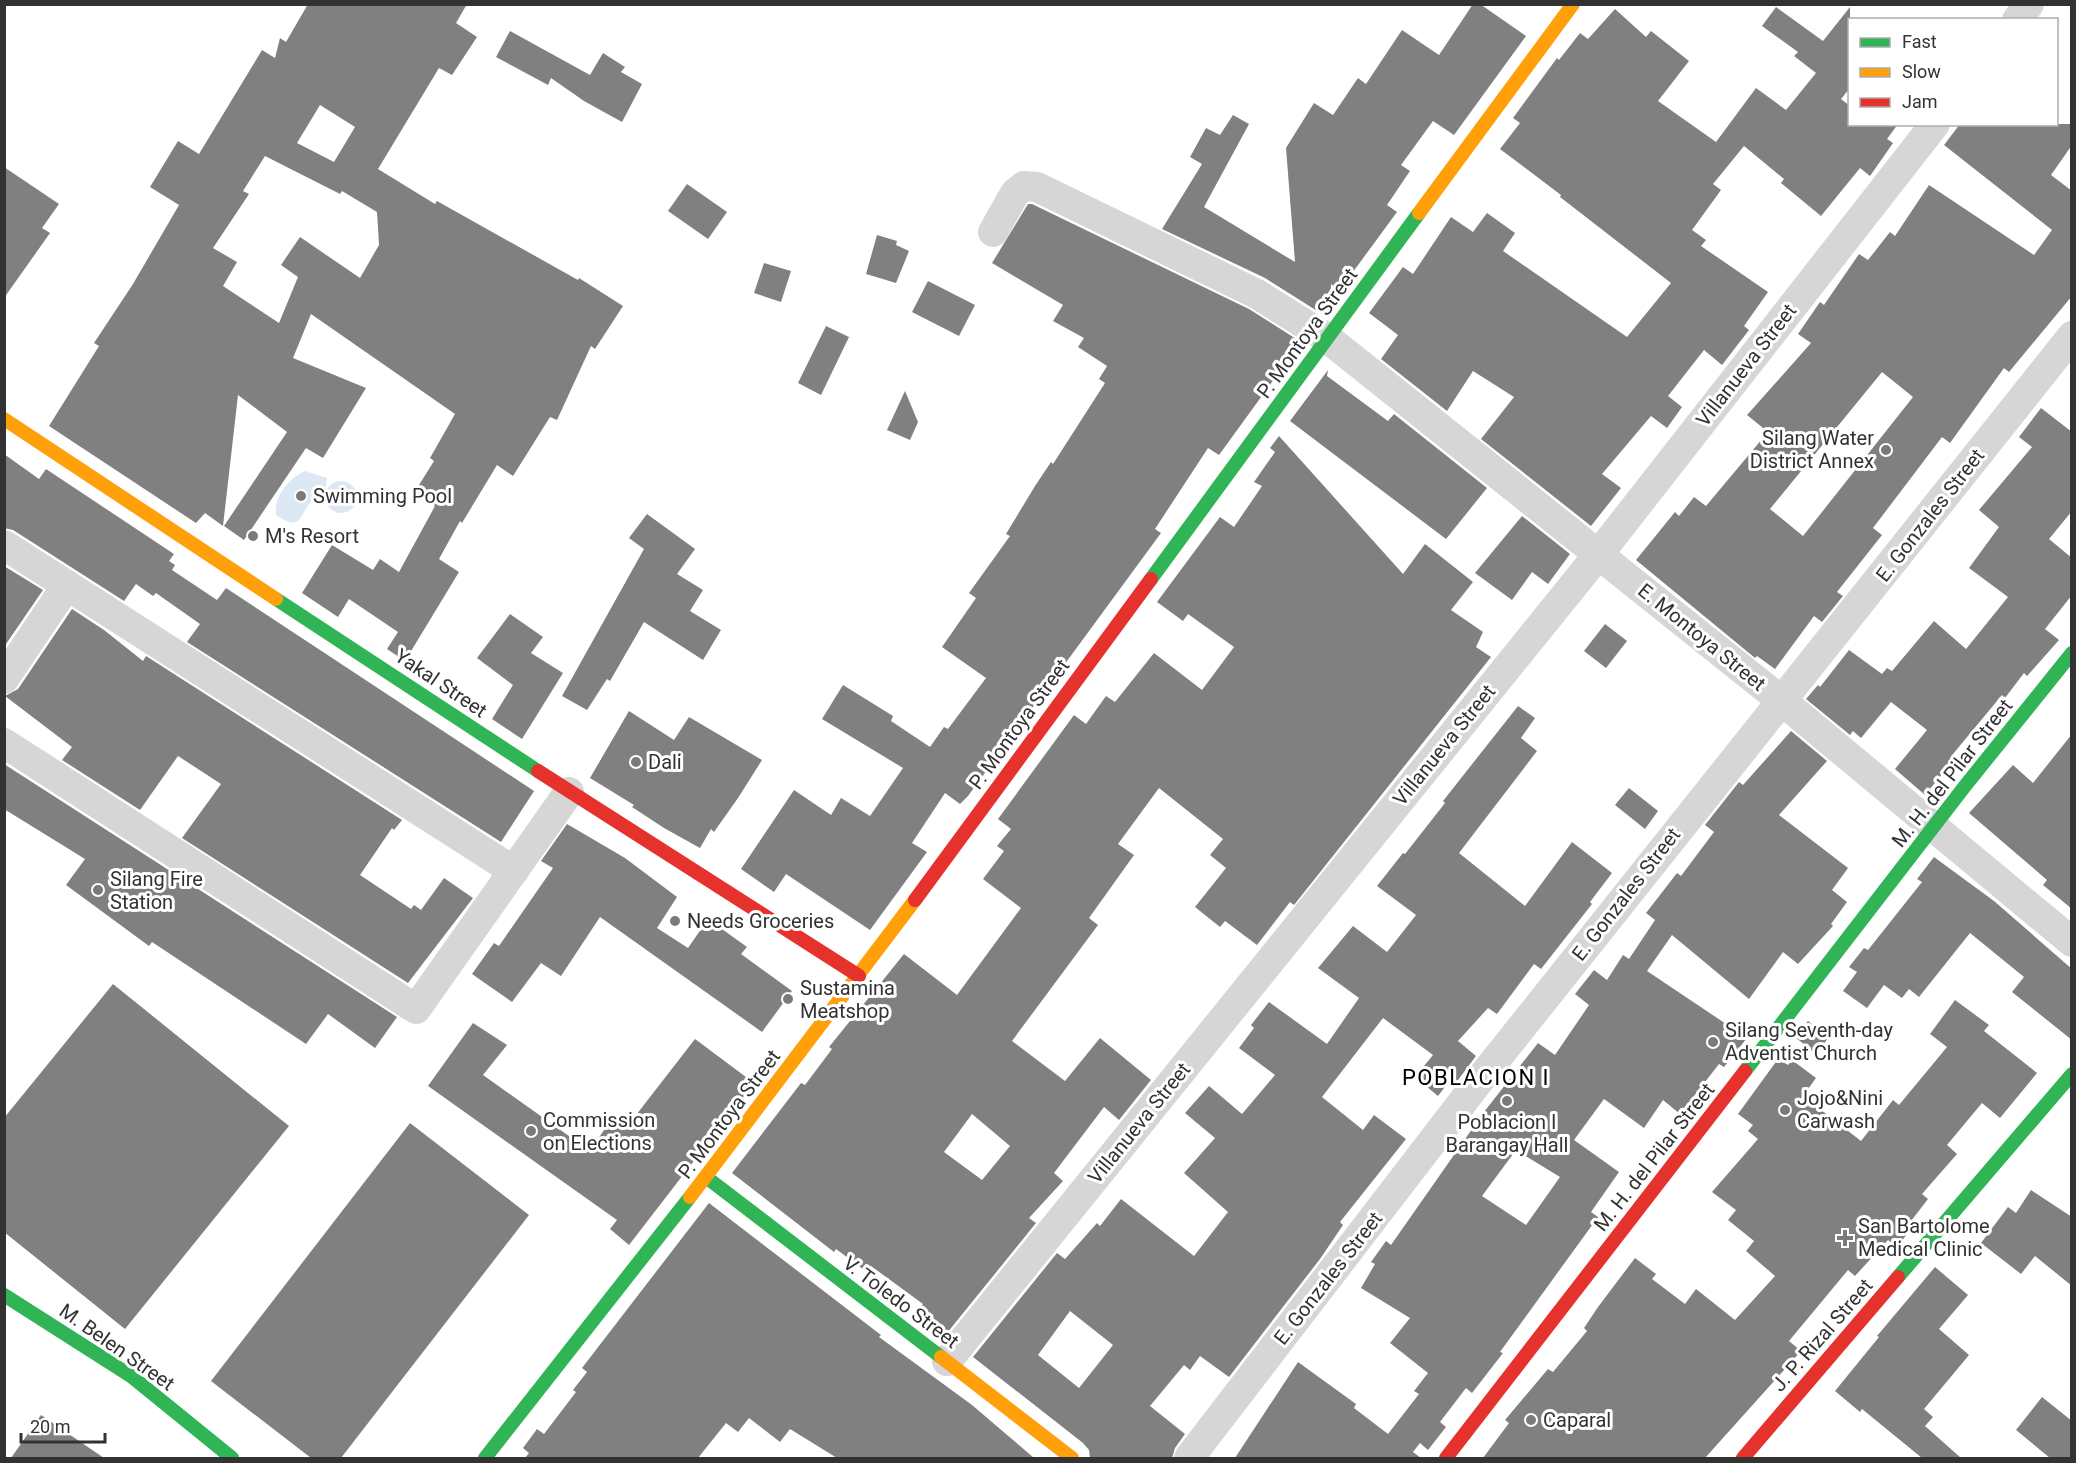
<svg xmlns="http://www.w3.org/2000/svg" width="2076" height="1463" font-family="Roboto,sans-serif">
<rect width="100%" height="100%" fill="#fff"/>
<!-- water -->
<g fill="#dce9f4">
<path d="M305 471 327 478 325 494C321 497 315 498 312 501 298 515 303 533 276 515 274 496 288 479 305 471Z"/>
<circle cx="341" cy="497" r="16"/>
</g>
<!-- building -->
<g fill="#808080" fill-rule="evenodd">
<path d="M308 4H467L456 23 477 37 452 75 439 68 378 169 435 204 437 201 578 280 579 278 623 306 595 349 591 346 557 420 550 417 513 476 497 465 462 523 460 521 439 559 459 572 405 661 387 649 398 632 349 599 338 617 302 593 332 545 373 570 380 559 399 572 435 506 414 493 434 461 430 458 455 414 311 314 293 358 366 388 323 458 306 448 244 540 224 526 287 432 238 395 223 526 205 513 196 523 49 426 99 346 94 343 133 284 179 205 150 187 178 141 199 154 262 50 275 58 280 38 286 42ZM320 105 355 127 334 162 297 143ZM265 156 340 194 342 191 377 212 379 245 360 278 300 237 281 265 298 277 279 323 223 286 237 262 213 248 249 194 243 191Z"/>
<polygon points="1473,4 1480,4 1526,36 1454,135 1433,121 1401,165 1410,171 1387,205 1397,212 1339,291 1331,284 1330,303 1322,314 1265,278 1162,229 1202,164 1190,157 1206,128 1220,135 1233,115 1249,124 1204,207 1295,262 1286,148 1314,103 1333,115 1358,78 1366,84 1402,30 1439,55"/>
<polygon points="1776,7 1823,41 1850,7 1850,88 1841,99 1850,106 1850,124 1898,124 1887,139 1893,143 1870,176 1860,168 1821,216 1781,183 1784,179 1744,146 1713,184 1721,190 1692,230 1706,240 1701,246 1768,292 1744,326 1749,330 1722,365 1704,350 1668,396 1682,407 1667,428 1651,416 1602,474 1621,488 1591,526 1481,439 1514,397 1473,371 1447,411 1381,359 1398,335 1369,313 1403,267 1413,274 1451,217 1473,232 1487,213 1515,233 1503,251 1627,337 1671,283 1560,197 1561,195 1500,149 1520,123 1513,118 1557,58 1559,60 1580,33 1588,39 1615,9 1646,37 1651,31 1689,61 1658,101 1716,142 1756,88 1786,110 1816,73 1794,56 1798,52 1762,26"/>
<polygon points="510,31 590,75 603,53 625,67 621,72 642,84 622,122 584,101 551,78 548,85 496,57"/>
<path d="M1960 124H2072V145L2051 175 2072 191V296L2009 372 2004 368 1950 443 1942 437 1873 528 1882 535 1837 592 1843 596 1822 622 1814 616 1775 669 1757 656 1755 658 1636 560 1675 512 1679 516 1694 497 1706 506 1768 432 1747 415 1811 343 1798 334 1820 302 1824 305 1859 254 1868 260 1890 232 1895 236 1929 185 2034 255 2052 230 1944 145ZM1882 372 1913 397 1803 536 1770 509Z"/>
<polygon points="4,167 59,204 42,228 50,233 4,298"/>
<polygon points="687,184 727,212 708,239 668,211"/>
<polygon points="1028,204 1032,204 1249,309 1301,342 1219,455 1208,448 1155,529 1161,533 968,796 960,804 945,793 912,843 927,852 870,930 786,874 774,892 741,869 794,790 831,815 841,798 870,816 903,768 822,719 843,685 893,716 891,721 930,747 944,727 948,729 986,678 942,647 976,598 969,593 1010,536 1006,534 1035,486 1051,462 1053,464 1105,383 1099,379 1107,366 1078,347 1084,338 1053,321 1063,305 992,263"/>
<polygon points="877,235 897,241 896,245 909,251 896,283 866,274"/>
<polygon points="764,263 791,271 781,302 754,293"/>
<polygon points="928,281 975,305 959,336 912,312"/>
<polygon points="826,326 849,337 821,395 798,383"/>
<polygon points="1328,370 1327,376 1388,421 1394,414 1487,488 1446,539 1290,421"/>
<polygon points="905,391 918,422 910,440 887,430"/>
<polygon points="2041,408 2072,432 2072,511 2049,539 2072,558 2072,595 2045,629 2059,640 2027,676 2024,673 2005,698 2002,695 1953,754 1956,757 1925,795 1895,769 1927,730 1891,702 1861,738 1853,731 1850,735 1806,699 1818,685 1820,687 1849,650 1882,674 1887,668 1892,671 1934,621 1966,649 2008,597 1969,568 1999,527 1979,510 2032,447 2019,437"/>
<path d="M1279 436 1403 574 1425 544 1473 582 1451 610 1483 632 1476 647 1491 657 1294 905 1290 902 1257 945 1225 921 1220 927 1195 907 1226 868 1210 855 1223 839 1159 788 1118 844 1134 855 1089 918 1098 925 1012 1041 1065 1081 1100 1038 1151 1080 1119 1120 1104 1107 1054 1173 1063 1181 1029 1218 1036 1223 947 1333 918 1311 923 1304 871 1266 867 1272 836 1249 834 1252 732 1173 801 1083 805 1085 832 1049 829 1047 904 954 957 995 1021 908 983 879 1004 851 997 846 1011 829 998 819 1074 715 1086 724 1106 696 1115 702 1154 653 1202 690 1234 647 1188 614 1183 621 1157 602 1220 517 1234 527 1262 486 1254 482 1275 452 1270 448ZM972 1114 1010 1146 982 1180 944 1152Z"/>
<polygon points="4,454 39,479 46,469 174,554 169,561 175,565 172,570 217,600 226,588 534,791 501,842 187,642 200,624 156,593 153,596 136,584 124,601 13,530 4,528"/>
<polygon points="647,514 695,549 677,574 703,590 690,611 721,630 703,660 644,622 610,681 607,679 587,710 562,696 644,549 629,538"/>
<polygon points="1522,516 1570,554 1548,584 1532,572 1512,600 1475,573"/>
<polygon points="4,566 43,590 4,647"/>
<polygon points="72,609 104,630 143,661 146,656 402,820 394,830 392,828 360,875 411,909 414,905 421,910 444,878 473,898 408,983 182,838 221,784 178,756 140,810 62,760 72,747 5,696 18,689"/>
<polygon points="510,614 543,637 531,653 563,673 522,739 492,719 513,685 477,658"/>
<polygon points="1605,624 1627,641 1606,668 1584,651"/>
<path d="M1518 706 1535 718 1521 738 1537 751 1459 853 1525 906 1572 842 1612 873 1590 902 1592 904 1541 969 1534 964 1497 1014 1488 1008 1458 1041 1476 1056 1452 1088 1447 1084 1438 1096 1415 1077 1433 1055 1383 1018 1322 1097 1363 1130 1374 1115 1406 1139 1340 1222 1343 1225 1320 1259 1229 1377 1200 1356 1190 1370 1184 1365 1150 1406 1185 1434 1175 1448 1172 1458H1090L1089 1450 1083 1443 973 1357 1057 1253 1065 1259 1097 1223 1100 1226 1121 1199 1194 1256 1228 1212 1184 1173 1215 1138 1185 1113 1209 1086 1242 1114 1275 1075 1239 1048 1254 1028 1251 1025 1269 1002 1327 1044 1359 998 1318 968 1353 926 1387 952 1416 915 1377 886 1403 853 1405 854 1445 803 1443 801ZM1070 1311 1113 1345 1079 1388 1038 1355Z"/>
<polygon points="629,711 674,740 689,717 762,760 738,798 714,832 711,829 700,848 664,828 632,807 634,805 590,778"/>
<path d="M1791 731 1827 761 1779 815 1848 868 1832 890 1847 902 1831 924 1833 926 1798 964 1783 952 1749 999 1672 935 1647 971 1747 1038 1724 1067 1719 1064 1680 1114 1663 1100 1644 1128 1604 1099 1574 1140 1619 1172 1591 1212 1598 1217 1500 1352 1503 1353 1472 1393 1466 1388 1440 1422 1446 1427 1428 1450 1420 1443 1413 1452 1421 1458H1235L1298 1362 1356 1404 1354 1408 1388 1434 1419 1394 1414 1391 1428 1373 1390 1343 1410 1318 1361 1288 1375 1264 1371 1262 1386 1241 1391 1245 1484 1112 1538 1043 1555 1055 1589 1005 1575 994 1594 970 1607 980 1623 955 1629 959 1655 920 1646 913 1677 873 1681 876 1714 832 1705 825 1739 782 1743 785ZM1516 1150 1560 1177 1526 1225 1482 1196Z"/>
<polygon points="2072,734 2072,909 2043,885 2047,880 1969,813 2013,765 2033,783"/>
<polygon points="4,764 397,1017 375,1048 328,1014 306,1044 152,942 149,946 66,885 85,859 4,809"/>
<polygon points="1629,788 1658,811 1645,829 1615,805"/>
<polygon points="567,824 625,858 677,897 657,928 688,948 708,919 747,947 741,954 792,991 762,1032 600,917 561,976 541,963 512,1002 472,974 494,943 499,946 553,868 541,861"/>
<polygon points="1934,857 1994,901 2072,969 2072,1040 2012,992 2024,977 1970,933 1919,997 1909,989 1902,998 1884,985 1867,1008 1843,991 1857,972 1849,967 1864,948 1868,950 1922,882 1917,879"/>
<polygon points="113,984 289,1126 125,1329 4,1232 4,1118"/>
<polygon points="1955,1000 1989,1025 1984,1031 2037,1073 2000,1118 1982,1103 1947,1145 1957,1154 1922,1194 1928,1199 1911,1221 1915,1224 1897,1247 1888,1240 1855,1276 1848,1270 1789,1341 1801,1351 1705,1458 1483,1458 1509,1423 1505,1420 1548,1369 1553,1372 1587,1331 1584,1328 1598,1307 1635,1258 1656,1274 1652,1279 1685,1304 1696,1289 1735,1320 1775,1276 1746,1251 1754,1241 1728,1220 1736,1210 1712,1192 1758,1139 1748,1131 1753,1125 1738,1114 1778,1059 1788,1065 1792,1060 1816,1078 1803,1096 1861,1141 1893,1100 1899,1105 1947,1047 1930,1034"/>
<polygon points="1808,1021 1829,1037 1816,1054 1795,1037"/>
<polygon points="473,1023 507,1045 483,1075 590,1151 612,1118 626,1128 695,1039 754,1083 629,1245 610,1229 617,1220 428,1086"/>
<polygon points="410,1123 529,1215 341,1458 311,1458 211,1381"/>
<polygon points="2031,1190 2072,1217 2072,1286 2035,1256 2021,1274 1981,1243 2008,1207 2016,1213"/>
<polygon points="709,1203 881,1335 879,1337 972,1405 1034,1458 837,1458 790,1429 780,1442 749,1418 738,1432 726,1423 698,1458 525,1458 529,1453 523,1448 537,1429 544,1434 576,1392 573,1390 587,1372 582,1368"/>
<polygon points="1935,1267 1968,1295 1939,1329 1969,1355 1924,1409 1933,1417 1925,1426 1961,1458 1922,1458 1862,1409 1860,1412 1835,1391 1879,1337 1877,1336"/>
<polygon points="2042,1397 2072,1421 2072,1458 2050,1458 2016,1430"/>
<polygon points="41,1415 104,1458 11,1458"/>
</g>
<g fill="none" stroke-linecap="round" stroke-linejoin="round">
<!-- street -->
<g stroke="#d6d6d6" stroke-width="30">
<polyline points="2017,20 2029,4"/>
<polyline points="993,232 1015,193 1024,186 1037,187 1257,294 1327,338 1782,701 2072,942"/>
<polyline points="4,545 514,871"/>
<polyline points="4,679 67,585"/>
<polyline points="4,743 416,1009 569,792"/>
<polyline points="947,1361 1598,555 1935,124"/>
<polyline points="1189,1458 1478,1082 2072,336"/>
</g>
<!-- fast -->
<g stroke="#30b455" stroke-width="14">
<polyline points="1151,579 1419,213"/>
<polyline points="276,599 538,771"/>
<polyline points="1745,1071 1965,786 2072,653"/>
<polyline points="706,1177 941,1357"/>
<polyline points="1898,1277 2072,1074"/>
<polyline points="4,1295 131,1376 232,1458"/>
<polyline points="485,1458 690,1197"/>
</g>
<!-- slow -->
<g stroke="#ff9f0a" stroke-width="14">
<polyline points="1419,213 1573,4"/>
<polyline points="4,419 276,599"/>
<polyline points="690,1197 915,900"/>
<polyline points="941,1357 1072,1458"/>
</g>
<!-- jam -->
<g stroke="#e5322d" stroke-width="14">
<polyline points="538,771 859,976"/>
<polyline points="915,900 1151,579"/>
<polyline points="1446,1458 1745,1071"/>
<polyline points="1743,1458 1898,1277"/>
</g>
</g>
<!-- markers -->
<g fill="#7a7a7a" stroke="#fff" stroke-width="2">
<circle cx="1886" cy="450" r="6"/>
<circle cx="301" cy="496" r="6"/>
<circle cx="253" cy="536" r="6"/>
<circle cx="636" cy="762" r="6"/>
<circle cx="98" cy="890" r="6"/>
<circle cx="675" cy="921" r="6"/>
<circle cx="788" cy="999" r="6"/>
<circle cx="1713" cy="1042" r="6"/>
<circle cx="1507" cy="1101" r="6"/>
<circle cx="1785" cy="1110" r="6"/>
<circle cx="531" cy="1131" r="6"/>
<path d="M1842 1229h6v6h6v6h-6v6h-6v-6h-6v-6h6z"/>
<circle cx="1531" cy="1420" r="6"/>
</g>
<g text-anchor="middle" dominant-baseline="central" stroke-width="6" stroke-linejoin="round" paint-order="stroke">
<!-- street labels -->
<g font-size="20" fill="#323232" stroke="#fff">
<text transform="translate(1307 333) rotate(-54)">P. Montoya Street</text>
<text transform="translate(1746 365) rotate(-52)">Villanueva Street</text>
<text transform="translate(1930 515) rotate(-52)">E. Gonzales Street</text>
<text transform="translate(1702 637) rotate(39)">E. Montoya Street</text>
<text transform="translate(441 683) rotate(34)">Yakal Street</text>
<text transform="translate(1019 724) rotate(-54)">P. Montoya Street</text>
<text transform="translate(1444 745) rotate(-51)">Villanueva Street</text>
<text transform="translate(1952 773) rotate(-52)">M. H. del Pilar Street</text>
<text transform="translate(1626 894) rotate(-52)">E. Gonzales Street</text>
<text transform="translate(729 1114) rotate(-53)">P. Montoya Street</text>
<text transform="translate(1139 1123) rotate(-51)">Villanueva Street</text>
<text transform="translate(1654 1157) rotate(-52)">M. H. del Pilar Street</text>
<text transform="translate(1328 1278) rotate(-52)">E. Gonzales Street</text>
<text transform="translate(901 1302) rotate(37)">V. Toledo Street</text>
<text transform="translate(1822 1335) rotate(-49)">J. P. Rizal Street</text>
<text transform="translate(117 1347) rotate(35)">M. Belen Street</text>
</g>
<!-- poi labels -->
<g font-size="20" fill="#323232" stroke="#fff" text-anchor="start">
<text x="1874" y="438" text-anchor="end">Silang Water<tspan x="1874" dy="23">District Annex</tspan></text>
<text x="313" y="496">Swimming Pool</text>
<text x="265" y="536">M's Resort</text>
<text x="648" y="762">Dali</text>
<text x="110" y="879">Silang Fire<tspan x="110" dy="23">Station</tspan></text>
<text x="687" y="921">Needs Groceries</text>
<text x="800" y="988">Sustamina<tspan x="800" dy="23">Meatshop</tspan></text>
<text x="1725" y="1030">Silang Seventh-day<tspan x="1725" dy="23">Adventist Church</tspan></text>
<text x="1797" y="1098">Jojo&amp;Nini<tspan x="1797" dy="23">Carwash</tspan></text>
<text x="543" y="1120">Commission<tspan x="543" dy="23">on Elections</tspan></text>
<text x="1507" y="1122" text-anchor="middle">Poblacion I<tspan x="1507" dy="23">Barangay Hall</tspan></text>
<text x="1858" y="1226">San Bartolome<tspan x="1858" dy="23">Medical Clinic</tspan></text>
<text x="1543" y="1420">Caparal</text>
</g>
<!-- quarter labels -->
<g font-size="22" letter-spacing="1.5" fill="#000" stroke="#fff">
<text x="1476" y="1077">POBLACION I</text>
</g>
</g>
<!-- border -->
<rect width="2076" height="1463" fill="none" stroke="#323232" stroke-width="12"/>
<!-- legend -->
<rect x="1848" y="18" width="210" height="108" fill="#ffffff" stroke="#adadad" stroke-width="1.5"/>
<rect x="1860" y="38" width="30" height="9" fill="#30b455" stroke="#adadad" stroke-width="1.5"/>
<text x="1902" y="48" font-size="18" fill="#323232">Fast</text>
<rect x="1860" y="68" width="30" height="9" fill="#ff9f0a" stroke="#adadad" stroke-width="1.5"/>
<text x="1902" y="78" font-size="18" fill="#323232">Slow</text>
<rect x="1860" y="98" width="30" height="9" fill="#e5322d" stroke="#adadad" stroke-width="1.5"/>
<text x="1902" y="108" font-size="18" fill="#323232">Jam</text>
<!-- scale -->
<path d="M21 1433v9h84v-9" fill="none" stroke="#323232" stroke-width="3"/>
<text x="30" y="1433" font-size="18" fill="#323232" stroke="#ffffff" stroke-width="4.5" paint-order="stroke">20 m</text>
</svg>
